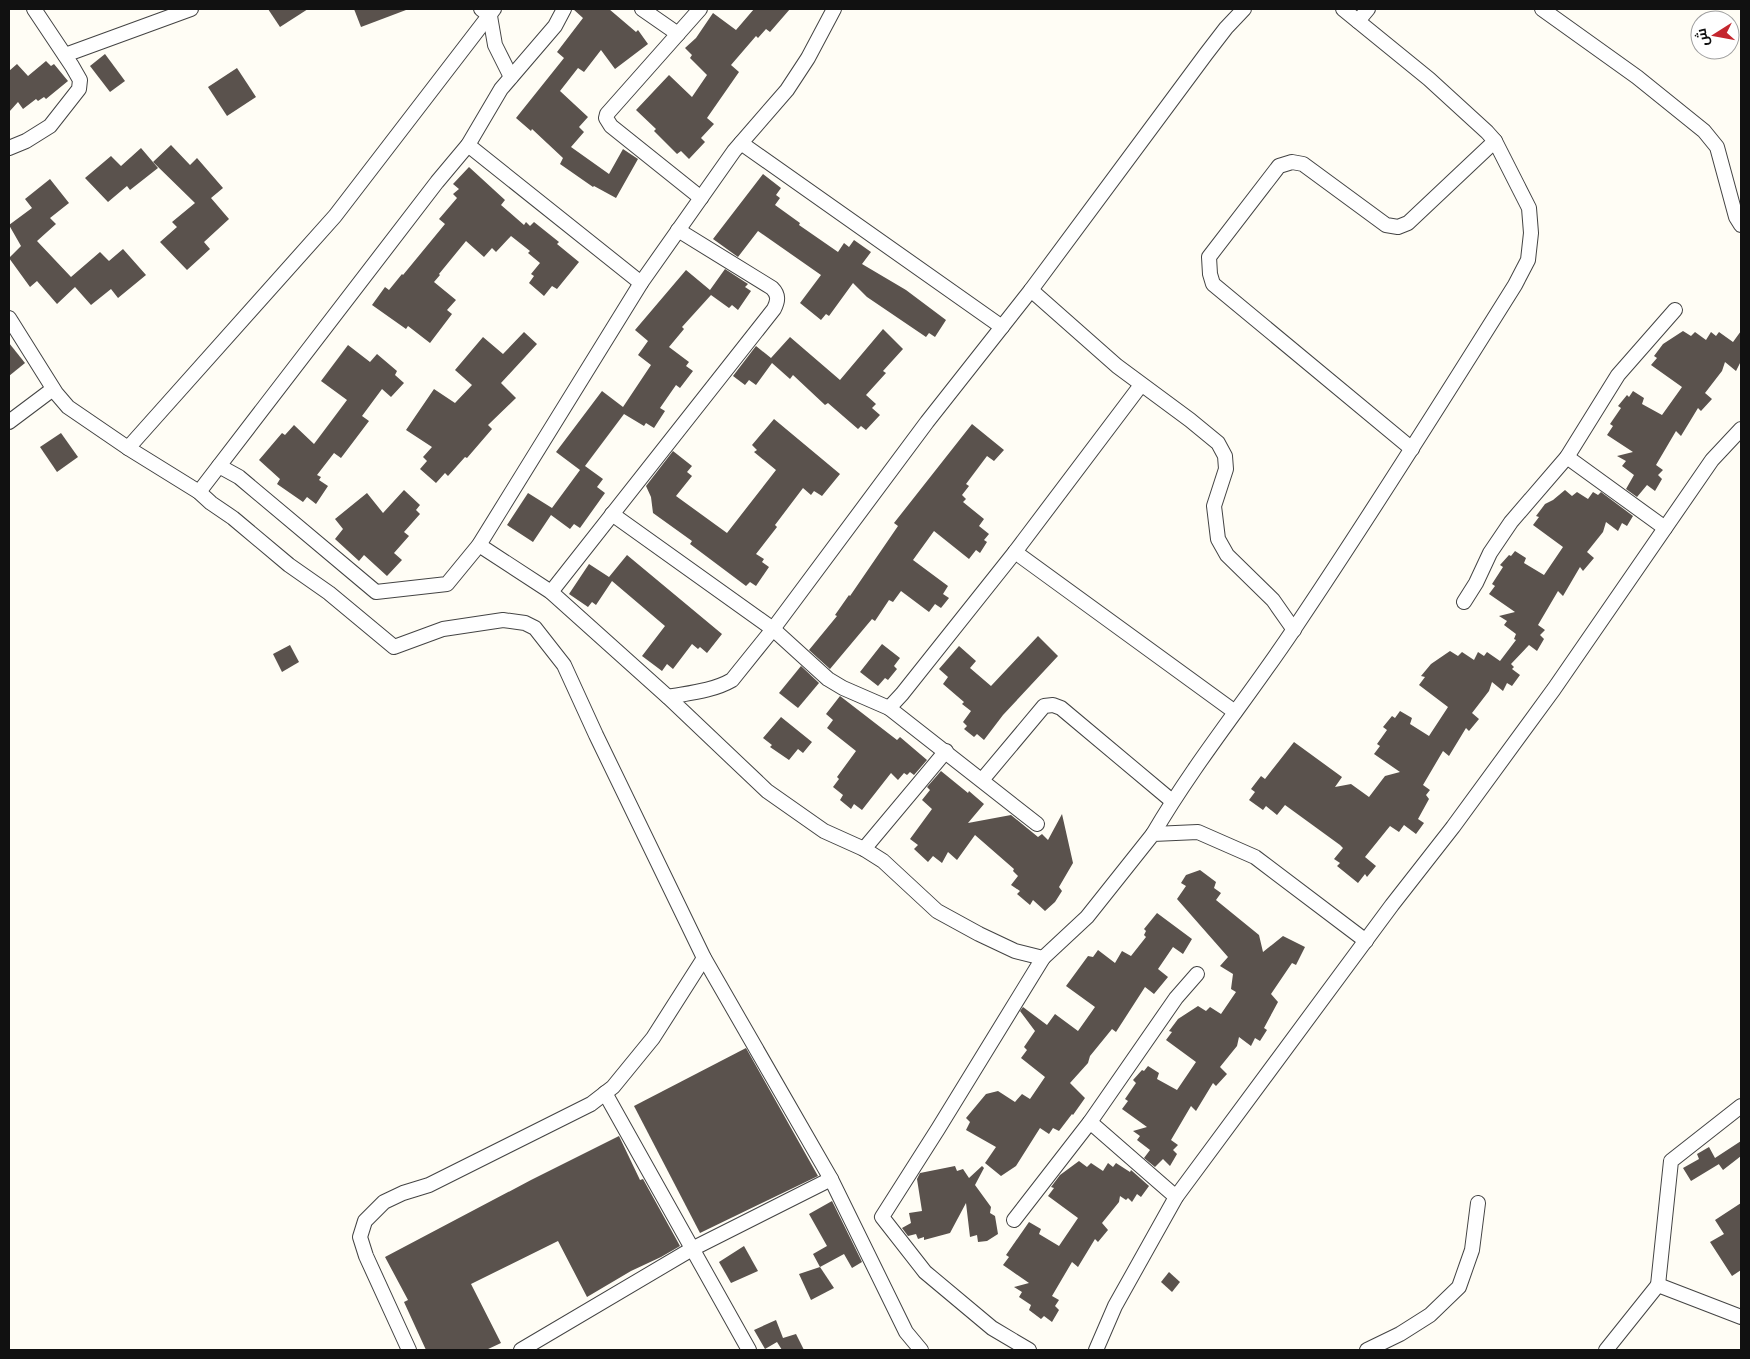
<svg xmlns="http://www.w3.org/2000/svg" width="1750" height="1359" font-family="'IBM Plex Serif',Cairo,serif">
<rect width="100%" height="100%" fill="#fffdf5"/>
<!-- building -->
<g fill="#5a524d">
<polygon points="268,9 308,9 280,27"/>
<polygon points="354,9 406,9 406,10 361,27"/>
<polygon points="573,9 609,9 636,32 638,30 648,44 615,69 601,50 584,72 578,68 560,91 588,117 579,127 584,132 571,147 609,174 623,149 638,159 616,198 594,186 593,187 560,164 563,158 532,129 531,131 516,118 564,58 557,52 583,18"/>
<polygon points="754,9 790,9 770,32 766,29 758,38 756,36 731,65 739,72 707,118 714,124 701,138 705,142 689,159 681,151 677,154 654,131 656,129 636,110 669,75 692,97 707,75 690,58 692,55 685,48 696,38 713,13 736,30"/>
<polygon points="105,54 125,81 110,92 90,66"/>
<polygon points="46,61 51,66 54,64 68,81 46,99 44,97 38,101 36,99 23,109 18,102 9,112 9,71 17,64 28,76"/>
<polygon points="237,68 256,97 227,116 208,87"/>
<polygon points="171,145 190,165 197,158 223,188 211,198 229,219 204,242 210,249 187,270 160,242 177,227 172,222 195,203 153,162"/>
<polygon points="141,148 158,168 130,190 127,186 108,202 85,178 111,156 121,166"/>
<polygon points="469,167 505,200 501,205 524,225 526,222 530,226 534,222 559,242 557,244 579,262 557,289 552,286 544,296 529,283 534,276 531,274 540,263 528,253 530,251 511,236 496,252 492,248 484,257 466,241 439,274 440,275 434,282 456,300 447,310 452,314 430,343 408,326 406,329 372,305 385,287 389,290 402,274 403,275 445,224 439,219 457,198 453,194 459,189 453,184"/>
<polygon points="763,174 781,188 776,195 780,198 775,205 800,223 799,225 838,252 844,243 849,247 854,240 871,252 862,264 906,290 946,320 935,337 929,333 926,337 867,297 853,283 829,316 826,314 821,320 800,303 821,275 758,231 738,257 713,239"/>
<polygon points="50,179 69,203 50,218 56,224 37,241 71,277 100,252 109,261 123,249 146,275 118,298 111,289 91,305 75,287 57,304 37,281 30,287 9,258 21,246 9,225 32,208 25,199"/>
<polygon points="725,269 748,284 745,287 751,291 738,310 732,305 729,308 711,295 682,327 684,329 669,347 689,362 686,366 693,371 680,388 676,385 660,408 665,411 654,428 646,423 644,426 624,414 585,466 603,479 597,487 605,493 580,528 574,524 570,529 551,515 533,542 507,525 528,493 552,508 580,470 556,452 602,391 623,407 651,365 638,355 648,341 635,330 686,270 710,290"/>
<polygon points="883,329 903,349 883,371 886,373 866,395 876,404 872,408 880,415 866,430 861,426 858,429 828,403 825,405 793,375 790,379 772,363 756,385 749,380 745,385 733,376 756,346 771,358 790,337 840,380"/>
<polygon points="1683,331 1691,336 1695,332 1706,340 1711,332 1716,336 1719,332 1733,342 1741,331 1741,361 1736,371 1725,362 1722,371 1705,393 1712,399 1701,411 1698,408 1681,436 1676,431 1656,465 1663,470 1658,475 1662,479 1655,491 1647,485 1637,497 1626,489 1634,475 1622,466 1626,461 1617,456 1633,452 1607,435 1613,426 1610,424 1621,408 1618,406 1627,395 1629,397 1633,391 1644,398 1642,404 1662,415 1682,387 1651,365 1657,358 1654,356 1663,344"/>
<polygon points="524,332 537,344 501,383 516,398 488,425 492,429 467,458 465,457 448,476 445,473 436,483 420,469 427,461 423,457 432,447 406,430 434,389 455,403 472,385 455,370 483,337 503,354"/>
<polygon points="9,343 25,363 9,376"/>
<polygon points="348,345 370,362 377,354 397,371 395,375 404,383 391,397 382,389 362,416 369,421 341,458 334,453 317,475 321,477 319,480 328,486 316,504 307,497 303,502 277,484 280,479 259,460 282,433 285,435 294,425 314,444 347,400 321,381"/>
<polygon points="774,419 840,474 822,496 814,491 811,495 803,488 775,525 777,527 756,554 764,559 762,562 769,567 756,586 750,582 746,586 690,544 692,541 653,513 651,497 646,486 673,451 692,466 687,472 692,476 676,496 727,533 776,470 754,452 757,450 752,445"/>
<polygon points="972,424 1004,450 994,461 987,456 966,484 969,486 962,495 966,499 963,502 984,519 979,526 989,534 984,540 987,542 980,553 976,550 969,559 934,531 913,560 948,586 943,594 949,598 941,608 935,604 929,612 901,591 893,602 889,600 875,621 872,619 830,669 809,650 837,616 835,615 849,595 850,596 898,526 894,523"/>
<polygon points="61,433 78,457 57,472 40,447"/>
<polygon points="404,490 420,505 416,510 420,514 404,532 409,536 394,553 402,560 387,576 364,555 359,561 335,539 343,529 335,519 367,493 383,513"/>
<polygon points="1565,490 1572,496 1577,492 1588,499 1593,492 1598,495 1601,492 1633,516 1627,526 1622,523 1618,531 1606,522 1603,532 1587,552 1594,558 1583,571 1580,567 1563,596 1558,591 1538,625 1545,630 1540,635 1544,639 1537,651 1529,645 1511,664 1514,667 1512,669 1520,675 1512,686 1507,683 1503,691 1492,682 1489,691 1472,713 1479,719 1469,731 1466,728 1449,756 1443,751 1423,785 1430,790 1426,795 1429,799 1418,819 1424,823 1416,834 1404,825 1399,832 1390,826 1365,857 1376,866 1367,877 1365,874 1358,883 1337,866 1340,863 1334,859 1343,848 1340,845 1285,805 1277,815 1266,806 1263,810 1249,800 1255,792 1251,789 1261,776 1265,779 1294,742 1342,777 1335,787 1351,784 1369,797 1385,776 1400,772 1374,754 1380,746 1377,744 1387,730 1383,727 1392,716 1395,718 1400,711 1412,718 1410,724 1429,736 1448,707 1419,685 1425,677 1421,676 1431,664 1450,651 1458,656 1462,652 1474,660 1478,652 1484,656 1487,652 1500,661 1516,640 1514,639 1516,634 1504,625 1507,621 1499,616 1515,612 1489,594 1495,586 1492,584 1503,567 1500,565 1509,555 1511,556 1515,551 1526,558 1524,563 1544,575 1563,547 1533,525 1539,517 1536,516 1545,504 1553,500"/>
<polygon points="627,555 722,634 707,653 700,647 698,649 692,644 673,669 667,664 662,671 642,656 665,626 612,581 596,605 592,602 588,607 569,594 589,564 609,577"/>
<polygon points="1038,636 1058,656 1003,715 984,740 977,734 974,737 964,729 967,726 963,722 971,711 962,704 964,702 943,684 948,677 939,669 959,646 976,661 970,668 991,686"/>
<polygon points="882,644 900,658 894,666 897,669 888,680 885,678 878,686 860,672"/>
<polygon points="290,645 299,662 282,672 273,654"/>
<polygon points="801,666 819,683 798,708 779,693"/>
<polygon points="840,696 897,740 900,737 927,760 914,775 910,772 907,775 904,773 898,780 891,773 862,810 854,804 851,809 840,800 843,795 833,787 839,779 837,777 856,751 827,728 833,720 826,714"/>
<polygon points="781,717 812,742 803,753 798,749 789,760 770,747 772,745 763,738"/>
<polygon points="941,771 968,793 969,791 984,804 968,823 1011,815 1038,837 1042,834 1048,840 1062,814 1073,863 1059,887 1062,891 1055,902 1045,911 1033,900 1030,905 1017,894 1020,891 1011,885 1018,876 1013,871 1014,869 975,835 957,860 948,852 942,863 933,856 928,862 914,849 918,845 910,839 932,809 922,800 930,790 927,787"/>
<polygon points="1200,870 1216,882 1214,888 1221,893 1216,900 1259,935 1263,952 1283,936 1305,947 1296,965 1292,963 1271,994 1278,1002 1264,1028 1267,1030 1260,1041 1255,1038 1251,1046 1239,1037 1237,1046 1220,1067 1227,1074 1216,1086 1213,1083 1196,1111 1191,1106 1171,1140 1178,1145 1173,1150 1177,1154 1170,1166 1163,1159 1155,1167 1144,1158 1150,1150 1137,1140 1140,1136 1133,1131 1147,1127 1122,1109 1128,1101 1125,1099 1136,1083 1133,1080 1142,1070 1144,1071 1148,1066 1159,1073 1157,1079 1177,1090 1196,1062 1166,1040 1172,1032 1169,1031 1178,1019 1198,1006 1206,1011 1210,1007 1221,1014 1236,992 1231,989 1233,974 1220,966 1228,957 1177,899 1186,886 1181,883 1186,875"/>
<polygon points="1157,913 1192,939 1183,954 1173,947 1158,969 1168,977 1154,994 1145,987 1116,1032 1112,1029 1090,1056 1088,1063 1070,1083 1085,1098 1073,1115 1072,1114 1059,1131 1053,1128 1049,1134 1040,1128 1016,1166 1001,1176 985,1163 996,1147 966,1130 970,1122 966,1118 986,1094 998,1091 1015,1102 1022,1094 1030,1099 1045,1077 1021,1058 1027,1050 1024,1047 1035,1031 1020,1011 1023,1007 1047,1025 1055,1014 1078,1031 1095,1007 1066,986 1088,956 1093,957 1098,950 1115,963 1122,951 1131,956 1146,937 1144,935 1146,931 1144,929"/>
<polygon points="746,1048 818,1176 700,1233 634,1106"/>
<polygon points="619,1136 640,1180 643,1179 680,1246 661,1257 631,1271 587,1297 558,1241 471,1284 501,1343 486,1350 426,1350 404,1302 408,1300 385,1257 531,1180"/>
<polygon points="1741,1141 1741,1156 1723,1170 1718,1163 1719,1164 1691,1181 1683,1168 1699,1159 1697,1154 1709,1147 1715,1158"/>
<polygon points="1079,1161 1087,1167 1091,1163 1103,1171 1108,1163 1113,1167 1116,1163 1130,1172 1131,1170 1149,1186 1141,1197 1137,1194 1132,1202 1128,1198 1126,1200 1120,1196 1119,1202 1102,1223 1108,1230 1098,1242 1095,1239 1078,1267 1072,1262 1052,1296 1059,1300 1055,1306 1059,1310 1052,1322 1044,1316 1041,1319 1029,1310 1031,1305 1019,1297 1022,1292 1014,1287 1029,1283 1003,1265 1009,1257 1006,1255 1029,1222 1041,1229 1039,1234 1059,1246 1078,1218 1048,1196 1054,1188 1051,1187 1060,1175"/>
<polygon points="955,1166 957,1171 963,1169 969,1178 982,1166 984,1168 975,1185 991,1207 990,1213 995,1216 998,1234 987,1241 978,1242 977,1235 970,1237 966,1203 950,1233 924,1240 924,1237 918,1239 916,1234 908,1236 902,1228 911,1223 909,1213 922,1211 917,1179 920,1173"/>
<polygon points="832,1201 862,1262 852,1268 844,1254 820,1267 813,1254 827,1246 809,1214"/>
<polygon points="1741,1203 1741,1270 1732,1276 1710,1242 1724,1234 1715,1220"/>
<polygon points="744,1246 758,1271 731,1283 719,1262"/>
<polygon points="820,1267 834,1288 811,1300 799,1274"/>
<polygon points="1169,1272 1180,1282 1172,1292 1161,1282"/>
<polygon points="776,1320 783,1338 796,1334 804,1350 782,1350 777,1342 765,1349 754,1330"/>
</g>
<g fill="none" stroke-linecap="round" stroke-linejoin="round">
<!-- street casing -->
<g stroke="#444" stroke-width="16">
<g id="street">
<polyline points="481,9 490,16 495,45 511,77"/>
<polyline points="642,9 678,34"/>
<polyline points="700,9 607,114 606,118 611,126 701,198"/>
<path d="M1244 9 1226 28 1206 54 1031 290 927 422 773 629 732 680C713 691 689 693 668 697L767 791 824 831 864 849 883 861 937 911 979 934 1015 951 1043 958 1087 917 1153 834 1198 832 1255 857 1366 941"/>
<polyline points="1542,9 1637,77 1704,131 1717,147 1736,217 1741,225"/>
<polyline points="1358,21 1368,9"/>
<polyline points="65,55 191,9"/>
<polyline points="741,143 1002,327"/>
<polyline points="468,145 641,283"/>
<polyline points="9,148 26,141 50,126 79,89 80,80 72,66 34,9"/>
<polyline points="1031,290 1117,366 1190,420 1218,443 1225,456 1226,469 1214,506 1218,539 1227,555 1273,600 1294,630"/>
<polyline points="9,318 56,393 68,407 128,448 199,492 211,503 233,518 289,565 329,593 394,647 443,629 503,620 525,623 535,628 564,665 596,735 704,958 831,1179 906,1332 921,1350"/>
<polyline points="9,422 53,389"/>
<polyline points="128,448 335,216 494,9"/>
<polyline points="1412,449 1213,284 1210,274 1209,257 1279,166 1292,162 1303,164 1386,225 1398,227 1408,223 1495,141"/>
<polyline points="1567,457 1665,528"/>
<polyline points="219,466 239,477 376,592 447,584 479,545 641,283 734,151 787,90 808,58 834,9"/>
<polyline points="199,492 437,182 468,145 501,89 555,26 564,9"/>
<polyline points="612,514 773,629 828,679 843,688 889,708"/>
<polyline points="479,545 551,592 668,697"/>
<polyline points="1015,552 1235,712"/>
<path d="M551 592 774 309C778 301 779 295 772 288L678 230"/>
<polyline points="1464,602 1476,583 1490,553 1511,522 1567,457 1618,375 1675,310"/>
<polyline points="982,780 1044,706 1053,705 1061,708 1172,801"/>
<polyline points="1037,824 889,708 902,694 1015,552 1141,385"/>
<path d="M1153 834C1195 762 1248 698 1294 629 1370 516 1443 400 1515 285L1528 260 1531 233 1529 208 1495 141 1487 132 1429 79 1343 9"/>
<polyline points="864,849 946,751"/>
<polyline points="605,1093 749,1350"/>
<polyline points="1090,1122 1176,1197"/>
<polyline points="1014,1220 1090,1122 1176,998 1197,974"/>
<polyline points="1658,1285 1671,1161 1741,1106"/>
<polyline points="409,1350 366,1256 360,1237 365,1221 384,1202 403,1193 429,1185 591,1104 613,1087 653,1038 704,958"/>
<polyline points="521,1350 692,1249 831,1179"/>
<polyline points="1029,1350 992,1328 925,1272 882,1217 938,1129 1043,958"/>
<polyline points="1096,1350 1115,1306 1176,1197 1392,905 1453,827 1554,689 1712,460 1741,429"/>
<polyline points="1367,1350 1400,1334 1430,1315 1459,1287 1472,1250 1478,1203"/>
<polyline points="1606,1350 1658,1285 1741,1317"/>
</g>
</g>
<!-- street -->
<use href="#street" stroke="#fff" stroke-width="14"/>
</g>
<!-- border -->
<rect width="1750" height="1359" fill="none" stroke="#111111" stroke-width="20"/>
<!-- north arrow -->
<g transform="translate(1715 35) rotate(259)"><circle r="24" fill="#ffffff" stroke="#a0a0a0"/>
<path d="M0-4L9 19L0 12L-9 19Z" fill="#c4262e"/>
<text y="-8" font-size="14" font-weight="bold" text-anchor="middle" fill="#111111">ش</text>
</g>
</svg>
